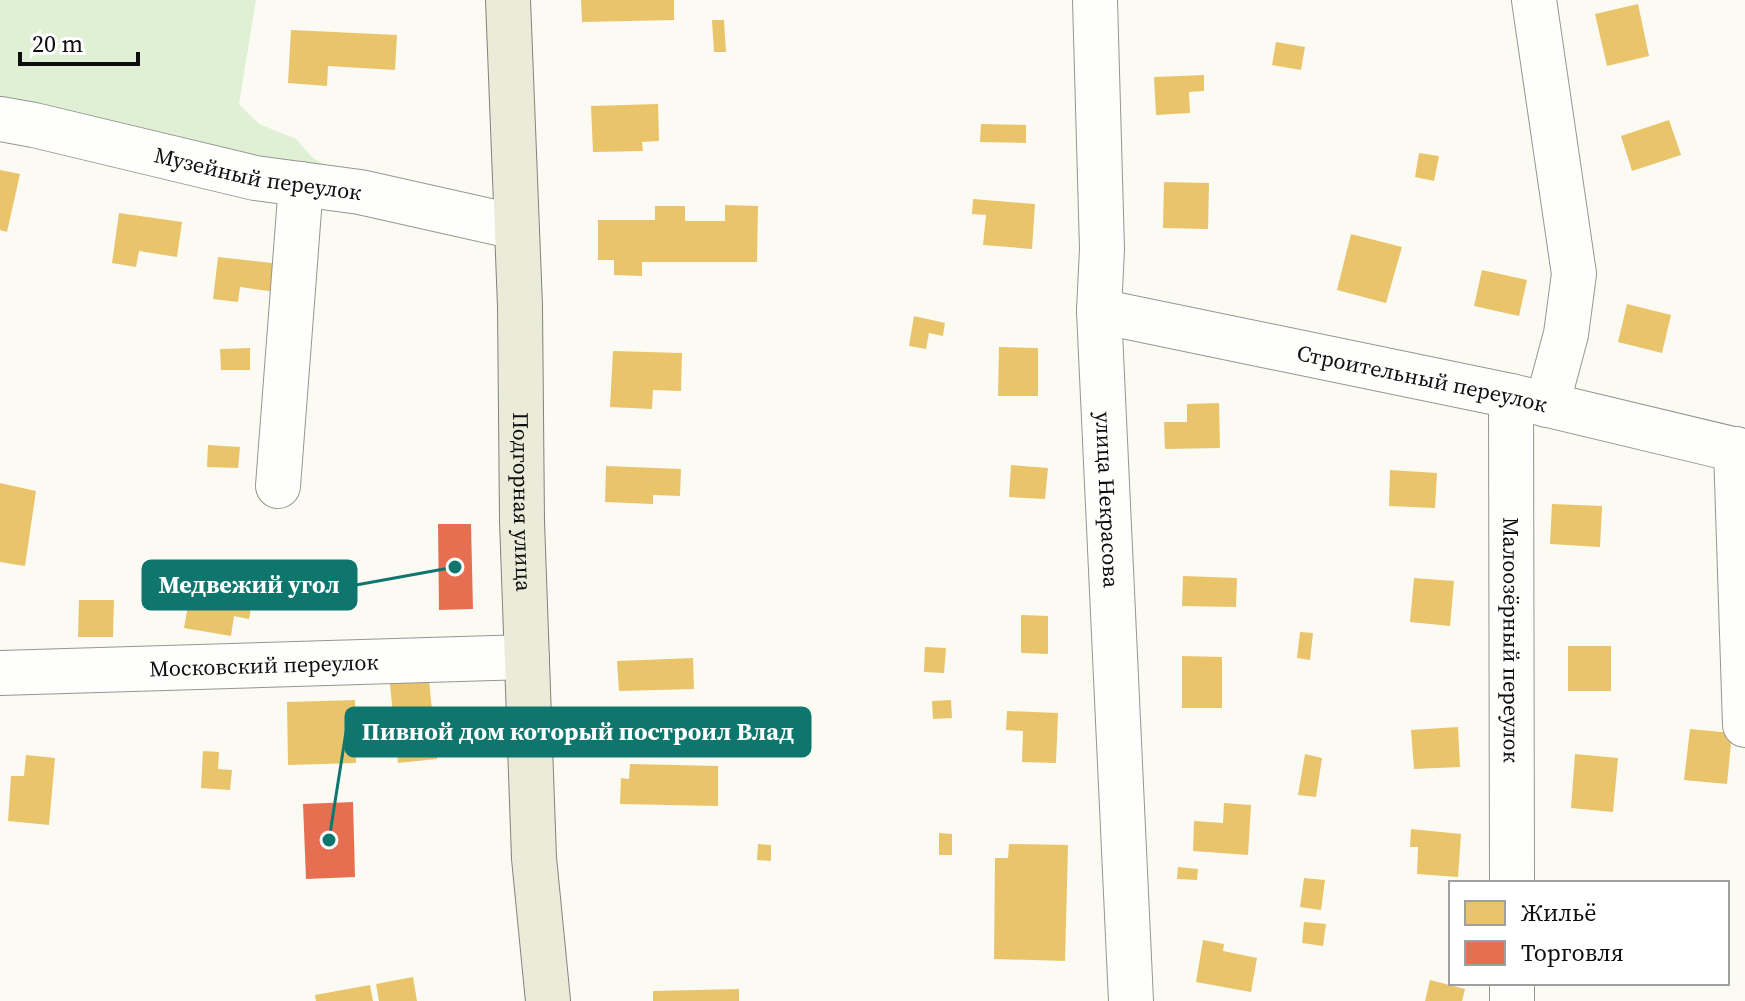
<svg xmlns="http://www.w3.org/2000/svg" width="1745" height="1001" font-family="'Source Serif 4',serif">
<rect width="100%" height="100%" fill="#fbfbf4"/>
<!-- green -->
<polygon fill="#dff0d5" points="0,0 256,0 239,104 259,124 296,139 312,157 361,188 0,114"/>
<!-- homes -->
<g fill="#e9c46a">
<polygon points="581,0 674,0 674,20 582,22"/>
<polygon points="1638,4 1649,56 1607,66 1595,14"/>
<polygon points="712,20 724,20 726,52 714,52"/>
<polygon points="291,30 397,35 395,70 328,66 327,86 288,83"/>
<polygon points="1276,42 1305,47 1301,70 1272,65"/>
<polygon points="1204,75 1204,91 1189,92 1190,113 1156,115 1154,77"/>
<polygon points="658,104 659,141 642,142 643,151 593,152 591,106"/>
<polygon points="1669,120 1681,155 1632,171 1621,136"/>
<polygon points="981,124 1026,125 1026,143 980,142"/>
<polygon points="1419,153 1439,156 1434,181 1415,177"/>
<polygon points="0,170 20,174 7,232 0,230"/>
<polygon points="1164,182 1209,183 1208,229 1163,228"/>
<polygon points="973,199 1035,204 1032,249 983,245 986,215 972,214"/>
<polygon points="725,205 758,206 757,262 642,262 642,276 614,275 614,260 598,260 598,220 655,220 655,206 685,206 685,221 725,221"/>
<polygon points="119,213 182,222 177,257 139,251 136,267 112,263"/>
<polygon points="1351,234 1402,247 1386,303 1337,290"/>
<polygon points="218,257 281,264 277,292 240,287 238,302 213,299"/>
<polygon points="1482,270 1527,280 1519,316 1474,306"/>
<polygon points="1627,304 1671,315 1662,353 1618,342"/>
<polygon points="914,316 945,323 943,336 929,333 926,349 909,346"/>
<polygon points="999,347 1038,348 1038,396 998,396"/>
<polygon points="250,348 250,370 221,370 220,349"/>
<polygon points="613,351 682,353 681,391 653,390 652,409 610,407"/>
<polygon points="1219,403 1220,448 1165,449 1164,422 1187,422 1187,404"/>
<polygon points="208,445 240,447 238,468 207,467"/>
<polygon points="1011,465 1048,468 1045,499 1009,497"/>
<polygon points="606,466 681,469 680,496 653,495 653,504 605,502"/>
<polygon points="1390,470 1437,473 1435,508 1389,506"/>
<polygon points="0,483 36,491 25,566 0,562"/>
<polygon points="1552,504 1602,506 1600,547 1550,544"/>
<polygon points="1183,576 1237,578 1236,607 1182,606"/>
<polygon points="193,578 255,589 249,619 234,616 231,636 184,628"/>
<polygon points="1414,578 1454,581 1450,626 1410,622"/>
<polygon points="79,600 114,600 113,637 78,637"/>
<polygon points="1021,615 1048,616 1048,654 1021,653"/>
<polygon points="1300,632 1313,633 1310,660 1297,658"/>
<rect x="1568" y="646" width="43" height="45"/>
<polygon points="925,647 946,648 944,673 924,672"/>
<polygon points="1182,656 1222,657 1222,708 1182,708"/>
<polygon points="693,658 694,689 619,691 617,661"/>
<polygon points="428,671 437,759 398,763 389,675"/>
<polygon points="355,700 356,763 288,765 287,702"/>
<polygon points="951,700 952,718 933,719 932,701"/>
<polygon points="1007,711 1058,713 1056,763 1022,762 1023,731 1006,730"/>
<polygon points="1458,727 1460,767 1414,769 1411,730"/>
<polygon points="1690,729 1732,733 1727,784 1684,780"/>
<polygon points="203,751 219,752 218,769 232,770 230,790 201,788"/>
<polygon points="1305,754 1322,758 1316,797 1298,795"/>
<polygon points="1575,754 1618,758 1613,812 1571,808"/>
<polygon points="26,755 55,758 49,825 8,821 11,776 24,776"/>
<polygon points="630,764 718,766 718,806 620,804 621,778 629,779"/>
<polygon points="1224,803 1251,805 1248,855 1193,851 1194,821 1223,823"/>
<polygon points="1411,829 1461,834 1458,877 1417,874 1418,847 1410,847"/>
<polygon points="939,833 952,834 952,855 939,855"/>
<polygon points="758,844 771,845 771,861 757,860"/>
<polygon points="1009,844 1068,845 1065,961 994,959 995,858 1008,858"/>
<polygon points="1178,867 1198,869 1197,880 1177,879"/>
<polygon points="1304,878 1325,880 1321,910 1300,907"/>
<polygon points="1304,922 1326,924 1323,946 1302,943"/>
<polygon points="1203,940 1224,944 1223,951 1257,958 1251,992 1196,982"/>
<polygon points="413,977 417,1001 379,1001 376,984"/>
<polygon points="1430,980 1465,989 1462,1001 1425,1001"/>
<polygon points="370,985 373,1001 316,1001 315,995"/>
<polygon points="739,989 739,1001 653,1001 653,991"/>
</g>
<!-- shops -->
<g fill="#e76f51">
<polygon points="438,524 471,524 473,609 439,610"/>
<polygon points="353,802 355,877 306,879 303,804"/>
</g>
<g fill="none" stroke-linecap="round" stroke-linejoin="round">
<!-- minor casing -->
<g stroke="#959592" stroke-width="46">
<g id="minor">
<path id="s1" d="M1095 0 1102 249 1099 311 1131 1001"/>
<polyline points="1534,0 1574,274 1566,334 1547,405"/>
<path id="s2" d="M0 119 34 125 255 178 360 192 516 227"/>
<path id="s3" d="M1099 311 1511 396 1745 452"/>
<path id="s4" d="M1511 396 1512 883"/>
<polyline points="1736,449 1745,725"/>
<polyline points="278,486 301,184"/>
<path id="s5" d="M0 673 527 657"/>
<polyline points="1512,983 1512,1001"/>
</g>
</g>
<!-- major casing -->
<g stroke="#82827f" stroke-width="46">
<g id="major">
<path id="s6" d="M508 0 520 306 522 521 534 858 548 1001"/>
</g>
</g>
<!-- minor -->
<use href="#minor" stroke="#fefefd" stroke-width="44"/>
<!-- major -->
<use href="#major" stroke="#ebebda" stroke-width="44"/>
</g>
<g text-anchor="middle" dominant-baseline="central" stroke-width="8" stroke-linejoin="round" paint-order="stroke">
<!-- street labels -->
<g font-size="22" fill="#0e0e0e" stroke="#fff">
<text stroke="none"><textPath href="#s2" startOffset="264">Музейный переулок</textPath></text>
<text stroke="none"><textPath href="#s3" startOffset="330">Строительный переулок</textPath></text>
<text stroke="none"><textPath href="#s6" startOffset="502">Подгорная улица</textPath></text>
<text stroke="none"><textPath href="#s1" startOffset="500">улица Некрасова</textPath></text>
<text stroke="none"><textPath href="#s4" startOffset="244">Малоозёрный переулок</textPath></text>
<text stroke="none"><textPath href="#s5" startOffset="264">Московский переулок</textPath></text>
</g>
</g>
<!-- callouts -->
<path fill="none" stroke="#0f766e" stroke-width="3" d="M455 567L356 585M329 840L346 732"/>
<g fill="#0f766e" stroke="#fff" stroke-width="3">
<circle cx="455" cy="567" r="8"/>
<circle cx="329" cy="840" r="8"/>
</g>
<g fill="#0f766e" stroke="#0f766e" stroke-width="3">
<rect x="143" y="561" width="213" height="48" rx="8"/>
<rect x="346" y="708" width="464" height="48" rx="8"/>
</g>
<g font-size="24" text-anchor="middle" font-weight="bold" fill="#fff">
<text x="249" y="593">Медвежий угол</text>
<text x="578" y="740">Пивной дом который построил Влад</text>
</g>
<!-- legend -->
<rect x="1449" y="881" width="280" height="104" fill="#ffffff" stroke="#9f9f9f" stroke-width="2"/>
<rect x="1465" y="901" width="40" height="24" fill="#e9c46a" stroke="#9f9f9f" stroke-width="2"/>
<text x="1521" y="921" font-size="24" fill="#0e0e0e">Жильё</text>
<rect x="1465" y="941" width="40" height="24" fill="#e76f51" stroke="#9f9f9f" stroke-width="2"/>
<text x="1521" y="961" font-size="24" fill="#0e0e0e">Торговля</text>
<!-- scale -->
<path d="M20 52v12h118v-12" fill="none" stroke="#0e0e0e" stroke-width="4"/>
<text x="32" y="52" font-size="24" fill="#0e0e0e" stroke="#ffffff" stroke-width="6" paint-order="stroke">20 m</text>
</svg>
